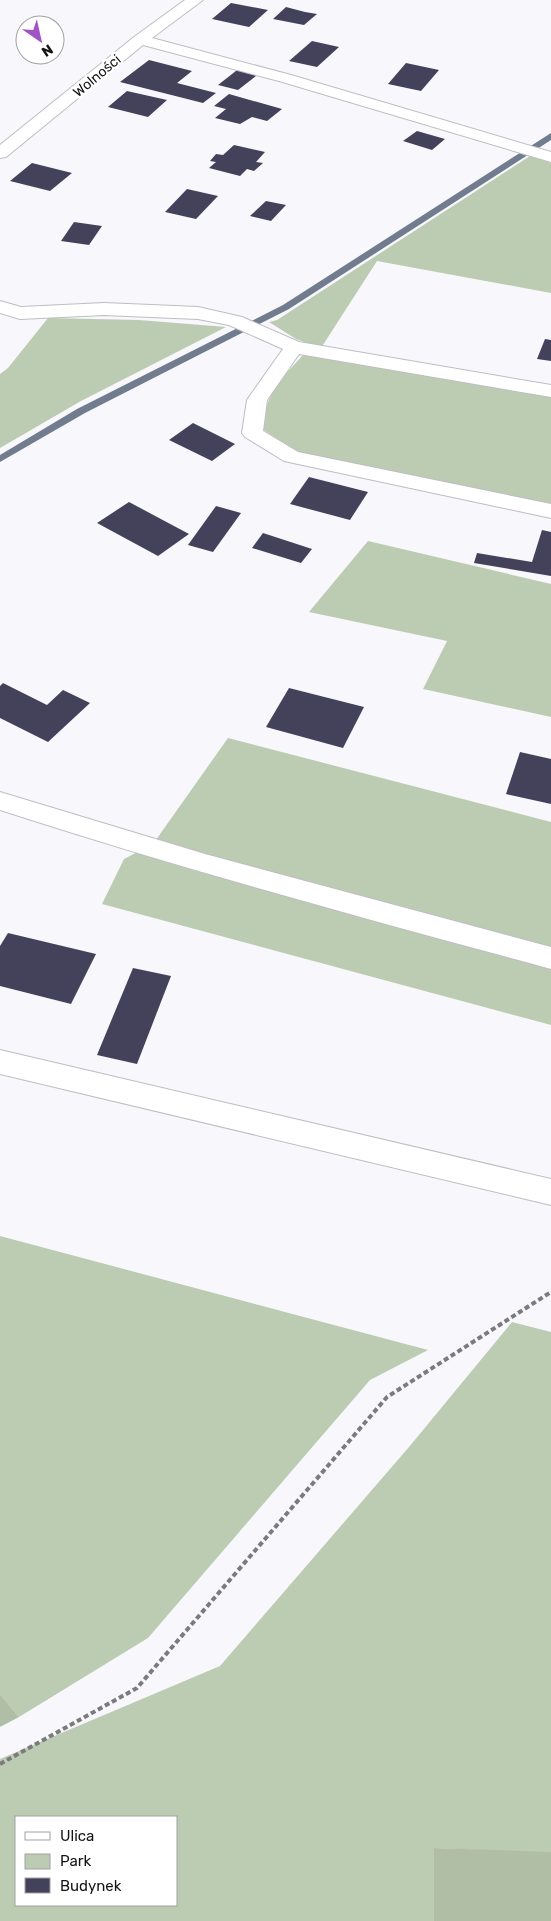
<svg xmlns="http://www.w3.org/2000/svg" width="551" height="1921" font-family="Rubik,sans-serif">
<rect width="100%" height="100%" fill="#f8f7fc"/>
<!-- green -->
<g fill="#bcccb2" fill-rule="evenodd">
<polygon points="530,156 551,163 551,293 377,261 321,348 296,339 269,322 277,320"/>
<polygon points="48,318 139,320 226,327 81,401 0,448 0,374 8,368"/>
<path d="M304 354 551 396V505L384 472 296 452 261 428C267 392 281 379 304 354Z"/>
<polygon points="368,541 551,584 551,717 423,689 447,641 309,612"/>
<polygon points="228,738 551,822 551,1025 102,904 124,859 153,844"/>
<polygon points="0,1236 428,1350 370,1380 148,1638 19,1717 0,1694"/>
<path d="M512 1322 551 1332V1853L435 1848 434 1921H0V1759L220 1666 409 1447ZM16 1817H176V1905H16Z"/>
</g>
<!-- forest -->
<g fill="#afbea4">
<polygon points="0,1694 19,1717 0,1727"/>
<polygon points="434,1848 551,1852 551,1921 434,1921"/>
</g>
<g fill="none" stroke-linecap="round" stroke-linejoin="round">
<!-- stream -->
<polygon fill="#717c8e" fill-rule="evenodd" points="551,133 551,140 289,309 85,413 0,462 0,455 77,409 283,305"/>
</g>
<!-- building -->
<g fill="#44425a">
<polygon points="231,3 268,10 249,27 212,19"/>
<polygon points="286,7 305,12 317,14 304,25 273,19"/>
<polygon points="312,41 339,47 317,67 289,61"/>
<polygon points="149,60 192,71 177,83 216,93 203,103 120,82"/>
<polygon points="406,63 439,70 421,91 388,84"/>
<polygon points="241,67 261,72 238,90 218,85"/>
<polygon points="127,91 167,100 148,117 108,107"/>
<polygon points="229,94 282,109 267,121 252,117 240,124 215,118 226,109 214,106"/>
<polygon points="417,131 445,139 432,150 403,141"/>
<polygon points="234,145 265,152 256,162 263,163 254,171 247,169 240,176 209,168 216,162 210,161 216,154 223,155"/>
<polygon points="32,163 72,173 50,191 10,181"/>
<polygon points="187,189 218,196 196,219 165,212"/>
<polygon points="266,201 286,205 271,221 250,216"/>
<polygon points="74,222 102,226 89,245 61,241"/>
<polygon points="545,339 551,340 551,361 537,359"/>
<polygon points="193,423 235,444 212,461 169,440"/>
<polygon points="309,477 368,492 350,520 290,504"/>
<polygon points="129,502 189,534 158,556 97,523"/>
<polygon points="216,506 241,513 213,552 188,545"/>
<polygon points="542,530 551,532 551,576 474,563 477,553 532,562"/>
<polygon points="263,533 312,549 301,563 252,548"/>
<polygon points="3,683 47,705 63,690 90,703 48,742 0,718 0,686"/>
<polygon points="289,688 364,707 343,748 266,727"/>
<polygon points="520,752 551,759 551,804 506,794"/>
<polygon points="8,933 96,954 71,1004 0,986 0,946"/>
<polygon points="133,968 171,976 137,1064 97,1055"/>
</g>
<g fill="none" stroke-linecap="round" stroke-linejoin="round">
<!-- minor casing -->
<g stroke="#bebdc2" stroke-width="2">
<g id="minor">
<polygon points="185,0 203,0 152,38 291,75 551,152 551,162 279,81 143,45 6,157 0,158 0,145 134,37"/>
<polygon points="0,301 21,307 104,303 198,307 242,317 299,342 551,385 551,397 299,354 267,400 263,431 298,452 551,504 551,518 284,461 245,437 242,433 247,400 283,349 229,325 198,319 104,315 20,319 0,313"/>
<path d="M0 792 205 854 551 947V969C367 919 182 869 0 810Z"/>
<polygon points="0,1050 551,1179 551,1205 0,1074"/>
</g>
</g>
<!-- path -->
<polyline stroke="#7b7a7d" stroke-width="4" stroke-dasharray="5 3" stroke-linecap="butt" points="0,1764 137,1688 387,1397 551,1292"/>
<!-- minor -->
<use href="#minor" fill="#fff" fill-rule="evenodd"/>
</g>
<g text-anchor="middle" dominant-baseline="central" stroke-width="5" stroke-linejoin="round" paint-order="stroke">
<!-- far-street labels -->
<g font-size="14" fill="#141415" stroke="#fff">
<text transform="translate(97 76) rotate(-40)">Wolności</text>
</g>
</g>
<!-- legend -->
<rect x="15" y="1816" width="162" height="90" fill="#ffffff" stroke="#a1a1a1"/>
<rect x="25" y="1832" width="25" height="8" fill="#ffffff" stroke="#a1a1a1"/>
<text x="60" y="1841" font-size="15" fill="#141415">Ulica</text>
<rect x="25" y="1854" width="25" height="15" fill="#bcccb2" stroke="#a1a1a1"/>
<text x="60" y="1866" font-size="15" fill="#141415">Park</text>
<rect x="25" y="1878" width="25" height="15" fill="#44425a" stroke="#a1a1a1"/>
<text x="60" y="1891" font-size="15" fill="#141415">Budynek</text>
<!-- north arrow -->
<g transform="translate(40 40) rotate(146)"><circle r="24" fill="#ffffff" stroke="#a1a1a1"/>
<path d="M0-4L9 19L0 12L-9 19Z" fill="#a154c6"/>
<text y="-8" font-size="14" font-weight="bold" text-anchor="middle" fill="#141415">N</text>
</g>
</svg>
